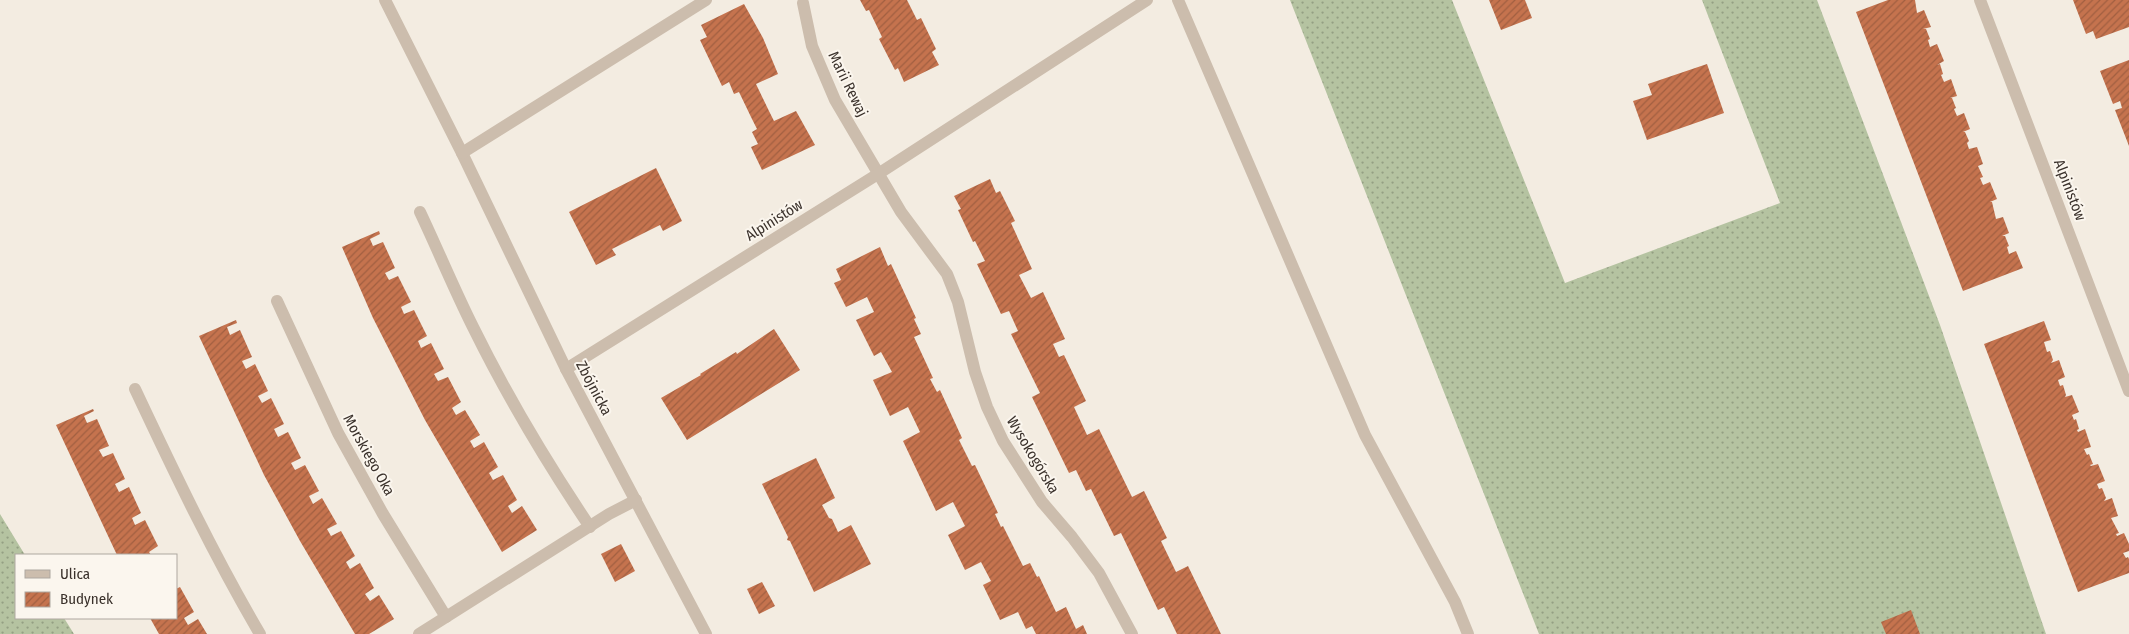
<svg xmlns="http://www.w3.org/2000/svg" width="2129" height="634" font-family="'Fira Sans Condensed',sans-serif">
<defs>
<pattern id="grass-dots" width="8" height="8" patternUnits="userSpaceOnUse" patternTransform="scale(1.25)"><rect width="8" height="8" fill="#b5c3a1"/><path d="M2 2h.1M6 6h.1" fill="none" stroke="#949f83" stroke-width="1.8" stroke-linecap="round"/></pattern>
<pattern id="building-hatch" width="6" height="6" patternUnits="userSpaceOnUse" patternTransform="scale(1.25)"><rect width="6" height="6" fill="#c5734e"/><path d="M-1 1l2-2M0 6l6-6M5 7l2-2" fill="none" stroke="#a15f41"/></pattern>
</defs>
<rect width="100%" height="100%" fill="#f3ece1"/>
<!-- grass -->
<g fill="url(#grass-dots)">
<polygon points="1290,0 1452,0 1565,283 1780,203 1702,0 1817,0 1940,325 2046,634 1539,634"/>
<polygon points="0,514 25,555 16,555 16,618 64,618 74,634 0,634"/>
</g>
<!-- building -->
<g fill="url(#building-hatch)">
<polygon points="860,0 907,0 917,20 921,18 936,49 932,52 939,65 904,82 898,68 895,70 879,39 882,37 869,10 866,11"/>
<polygon points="1489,0 1525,0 1532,18 1501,30"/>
<polygon points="1888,0 1915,0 1917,13 1924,10 1931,27 1923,29 1926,29 1930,39 1928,40 1930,47 1937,44 1944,61 1937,65 1940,64 1943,74 1941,75 1944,82 1951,79 1957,96 1950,98 1952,98 1956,108 1954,109 1957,116 1964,113 1970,129 1963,132 1965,132 1969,141 1967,143 1969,149 1977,147 1983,164 1978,166 1983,177 1980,178 1983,185 1990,182 1997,199 1990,202 1992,202 1996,219 2003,217 2009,233 2002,236 2005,236 2009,246 2007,247 2009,254 2016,251 2023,268 1963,291 1856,12"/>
<polygon points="2073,0 2129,0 2129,27 2096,39 2093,31 2086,34"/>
<polygon points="744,4 763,38 778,74 756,84 768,109 774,121 796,111 815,145 762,170 751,147 758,144 752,132 757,129 751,117 739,92 734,94 729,82 722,86 700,40 707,37 701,25"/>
<polygon points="2129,60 2129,146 2115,110 2122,108 2120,101 2113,104 2100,71"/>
<polygon points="1707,64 1724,113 1647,140 1633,101 1652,95 1648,84"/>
<polygon points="656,168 682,221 663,231 660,225 612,249 616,255 596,265 569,212"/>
<polygon points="990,179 996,193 1000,191 1015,221 1011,223 1032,269 1019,275 1031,298 1043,292 1065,339 1053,344 1059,357 1064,355 1086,401 1074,407 1087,435 1099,429 1132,497 1144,491 1167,538 1161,541 1176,572 1188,566 1221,634 1177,634 1164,607 1158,610 1121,533 1114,536 1091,489 1086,491 1076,470 1069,473 1032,397 1040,393 1011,334 1018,331 1009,311 1001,314 977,264 985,261 975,241 973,242 958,210 961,209 954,196"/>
<polygon points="379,231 380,234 370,239 373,246 383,242 395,268 385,273 389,280 398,276 411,302 401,307 404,314 414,310 427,336 418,341 421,348 431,343 444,369 434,374 438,381 448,377 461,402 452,408 456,415 465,410 480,435 470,441 474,448 484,442 498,467 489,473 493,480 503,475 517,500 508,506 512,513 522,506 537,530 502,552 425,420 373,318 342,247"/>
<polygon points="880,247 888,266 891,264 916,318 914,319 921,334 914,337 933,378 930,379 937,392 940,390 962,438 959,440 972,466 975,465 998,513 995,514 1001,527 1003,526 1023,566 1030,563 1037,577 1039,576 1056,612 1066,607 1076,629 1083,625 1087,634 1036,634 1032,626 1026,629 1018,612 1000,620 983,585 991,581 981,562 965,570 948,535 965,526 953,502 936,511 903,441 920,432 908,407 890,416 873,380 892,372 881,352 874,356 856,320 874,312 867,297 846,307 834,283 841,280 836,269"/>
<polygon points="236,320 237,323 227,327 230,335 240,330 252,357 242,361 246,369 255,364 268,391 258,396 262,403 271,398 284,424 274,429 278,437 288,432 301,458 291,463 295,470 305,465 319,491 309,496 313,504 322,498 337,524 327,529 331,536 341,531 355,556 346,562 350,569 360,563 374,588 365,594 370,601 379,595 394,619 369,634 355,634 300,541 264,475 199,336"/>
<polygon points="2044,321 2051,340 2044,342 2047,352 2050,351 2053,360 2051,363 2059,360 2065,377 2058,380 2060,386 2063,385 2066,395 2065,397 2072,395 2079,412 2072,415 2074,420 2076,419 2079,429 2077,430 2078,432 2085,429 2091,447 2084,449 2087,455 2089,454 2093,464 2090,465 2091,466 2098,464 2105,481 2097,484 2099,489 2102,488 2106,498 2104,501 2112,498 2118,516 2111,518 2119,533 2116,534 2117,536 2124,533 2129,544 2129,551 2123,553 2126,558 2128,557 2129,559 2129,573 2078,592 1984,344"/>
<polygon points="774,329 800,370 687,440 661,398 701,375 700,374 736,352 737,354"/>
<polygon points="93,409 94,411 84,416 87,423 97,419 109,446 99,450 103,457 113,453 125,479 115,484 119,492 129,487 141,513 132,518 135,525 145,520 158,546 149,552 151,555 117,555 56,425"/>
<polygon points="816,458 835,498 822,505 829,518 832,519 838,532 851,525 871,564 814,592 790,541 787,540 788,537 762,484"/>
<polygon points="621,544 635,571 615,582 601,554"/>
<polygon points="762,582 775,606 759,614 747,589"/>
<polygon points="180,587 194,612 184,618 188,625 198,619 207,634 159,634 150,618 176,618 176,589"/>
<polygon points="1911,610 1920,634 1886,634 1881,622"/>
</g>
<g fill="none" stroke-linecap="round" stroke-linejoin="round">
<!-- minor -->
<g stroke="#ccbdad" stroke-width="12">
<polyline points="385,0 462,153 566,369 706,634"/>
<polyline points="1178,0 1365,435 1455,602 1468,634"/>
<polyline points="1980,0 2129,391"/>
<polyline points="803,3 812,46 835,100 901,212 947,274 958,302 975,372 987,407 1003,441 1042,502 1072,537 1099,573 1132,634"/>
<polyline points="462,153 706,0"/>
<path d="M420 212C438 250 454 289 473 327 507 396 547 463 590 527"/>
<polyline points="277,301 338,433 383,514 446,617"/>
<polyline points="566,369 878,174 1147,0"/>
<path d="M135 389C174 472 213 554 260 634"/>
<polyline points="419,634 609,514 636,500"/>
</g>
</g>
<g text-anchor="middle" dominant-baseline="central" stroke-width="4" stroke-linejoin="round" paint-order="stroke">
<!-- street labels -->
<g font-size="15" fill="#3a312b" stroke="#fbf6ee">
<text transform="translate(848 84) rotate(64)">Marii Rewaj</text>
<text transform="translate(2070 190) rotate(69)">Alpinistów</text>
<text transform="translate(774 220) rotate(-32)">Alpinistów</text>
<text transform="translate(594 388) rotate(62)">Zbójnicka</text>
<text transform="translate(369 455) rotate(61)">Morskiego Oka</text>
<text transform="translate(1033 455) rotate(59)">Wysokogórska</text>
</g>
</g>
<!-- legend -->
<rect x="15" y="554" width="162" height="65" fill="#fbf6ee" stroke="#aea7a0"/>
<rect x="25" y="570" width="25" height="8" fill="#ccbdad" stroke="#aea7a0"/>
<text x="60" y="579" font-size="15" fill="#3a312b">Ulica</text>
<rect x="25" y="592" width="25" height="15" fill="url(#building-hatch)" stroke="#aea7a0"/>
<text x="60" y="604" font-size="15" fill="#3a312b">Budynek</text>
</svg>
